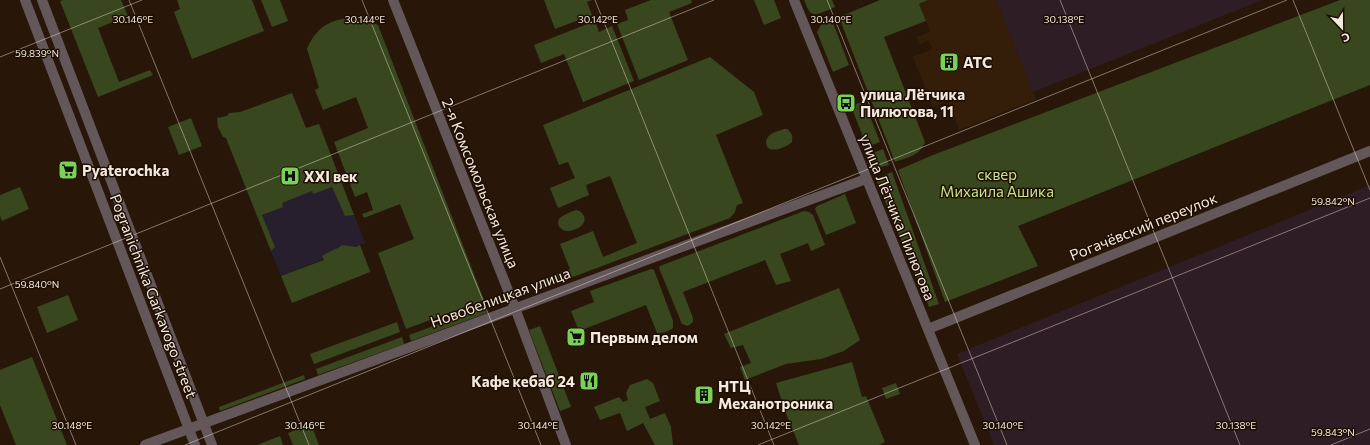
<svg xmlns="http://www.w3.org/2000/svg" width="1370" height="445" font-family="Commissioner,sans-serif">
<rect width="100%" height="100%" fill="#281709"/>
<!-- built -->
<polygon fill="#341e0a" points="928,0 996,0 1036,99 959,130 948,101 933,107 913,57 932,49 928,40 920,44 917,37 930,31 919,4"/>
<!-- education -->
<g fill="#2e1d24">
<polygon points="996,0 1262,0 1033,92"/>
<polygon points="1370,185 1370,445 994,445 957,354"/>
</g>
<!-- medical -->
<polygon fill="#271f2d" points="319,124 365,243 281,276 226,138 289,135"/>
<!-- green -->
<g fill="#38471d">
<polygon points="63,0 121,0 128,16 98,28 119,82 150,70 153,75 98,97 60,1"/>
<polygon points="177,0 252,0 264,31 192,59 174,12 180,9"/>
<polygon points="261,0 280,0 288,21 272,27"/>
<polygon points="544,0 592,0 587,2 592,15 555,29"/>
<polygon points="651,0 691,0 692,3 669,12 688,60 639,80 617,24 628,20 625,10"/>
<polygon points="754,0 774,0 781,18 764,25"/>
<path d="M804 0H832L835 7C829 9 815 18 810 12 807 9 806 4 804 0Z"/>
<path d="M880 0H928L919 4 926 21 884 37 925 142C920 156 908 157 895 162L839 17Z"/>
<polygon points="1340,0 1370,0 1370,85 1018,226 1038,266 945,302 898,170 933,155"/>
<path d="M361 17 378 25 484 300 406 329 378 253 414 239 400 204 364 218 362 214 373 210 367 192 355 197 334 142 368 128 356 97 323 110 315 90 319 88 307 49C318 23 335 18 361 17Z"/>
<polygon points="832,20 849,65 833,72 817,32 821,25"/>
<polygon points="595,21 599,32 612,26 634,81 583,102 564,54 541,63 534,45"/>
<polygon points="710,57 754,92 763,115 716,135 743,203 737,205 735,212 730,218 541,289 538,281 570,269 560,244 593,231 603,257 637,243 610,176 586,185 589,195 558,208 550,188 575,178 568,162 559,165 543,125"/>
<polygon points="292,93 306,128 319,124 354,215 345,216 332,187 313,194 312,191 282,203 283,207 262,215 275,247 271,251 226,138 223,137 218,127 217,118 227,116 229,113 240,112"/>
<polygon points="864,101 880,142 867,147 851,106"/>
<polygon points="191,118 202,146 179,155 168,127"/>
<path d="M784 129H787C792 133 793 136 792 142 786 148 765 156 766 141 767 140 767 137 769 136 772 132 779 131 784 129Z"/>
<polygon points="883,149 889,165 876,168 872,167 866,156"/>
<polygon points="892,172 939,304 929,307 877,182 880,177"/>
<polygon points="20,187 29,209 2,221 0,216 0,195"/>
<polygon points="845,194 856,223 826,235 815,209 817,206"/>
<path d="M576 210C584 211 588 221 581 226 578 229 573 230 569 231 561 232 554 223 561 217 565 214 571 212 576 210Z"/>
<polygon points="804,211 809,212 813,215 825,245 811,251 808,243 780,254 791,281 776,285 765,260 683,292 693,318 693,322 688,326 682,324 659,268 660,266"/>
<path d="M342 245 356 247 360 245 370 271V272L292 303 281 276 324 260 322 256C329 251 336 250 342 245Z"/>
<path d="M651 269 654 270 673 321V328C668 332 664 333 657 333L646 305 579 331 571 311 594 302 590 291Z"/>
<polygon points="839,288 860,340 844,351 821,359 786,364 745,380 740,367 751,363 743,345 731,348 724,334"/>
<polygon points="68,295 78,320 47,333 37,307"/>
<polygon points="485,307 487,313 411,341 409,335"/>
<polygon points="397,322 400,332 314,364 310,354"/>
<polygon points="540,326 571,407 560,411 529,330"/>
<polygon points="402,337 404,344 318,375 316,369"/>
<polygon points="32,357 67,445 16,445 0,405 0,370"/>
<polygon points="852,362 862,397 866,396 885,442 879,445 799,445 785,411 776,383"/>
<polygon points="304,375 305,379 220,411 219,407"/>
<polygon points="647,379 653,383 660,401 645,407 650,419 665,413 671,427 673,445 655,445 643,423 627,431 620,413 600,420 594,407 619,397 623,402 628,400 626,393 630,385"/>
<polygon points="896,383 900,394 886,399 882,388"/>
<polygon points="311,424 319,445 293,445 288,433"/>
<polygon points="280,436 283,445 257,445"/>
</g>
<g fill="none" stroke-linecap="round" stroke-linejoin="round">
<!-- minor -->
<g stroke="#64575a" stroke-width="10">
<polyline points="25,0 195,445"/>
<polyline points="42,0 212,445"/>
<polyline points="393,0 515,308 566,445"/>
<polyline points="794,0 975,445"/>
<polyline points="928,329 1370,151"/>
<polyline points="145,445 866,179"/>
</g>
</g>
<!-- ticks -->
<path fill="none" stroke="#f4e9df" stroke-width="1" stroke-opacity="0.45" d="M129 0 309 445M362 0 541 445M595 0 774 445M827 0 1007 445M1060 0 1240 445M1293 0 1370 190M0 57 142 0M0 257 76 445M0 289 714 0M185 445 1287 0M758 445 1370 198M1331 445 1370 429"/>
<!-- icons -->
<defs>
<g id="building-square" transform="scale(1)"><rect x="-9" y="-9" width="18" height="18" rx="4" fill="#7ad157" stroke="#1e0e02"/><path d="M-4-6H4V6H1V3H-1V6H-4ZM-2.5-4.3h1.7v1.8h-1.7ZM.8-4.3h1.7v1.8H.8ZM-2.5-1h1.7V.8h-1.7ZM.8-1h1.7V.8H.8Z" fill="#111"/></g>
<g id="bus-square" transform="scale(1)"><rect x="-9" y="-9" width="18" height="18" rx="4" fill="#7ad157" stroke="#1e0e02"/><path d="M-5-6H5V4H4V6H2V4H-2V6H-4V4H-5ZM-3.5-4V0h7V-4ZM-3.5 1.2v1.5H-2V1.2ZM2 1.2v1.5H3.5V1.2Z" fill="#111"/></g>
<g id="supermarket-square" transform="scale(1)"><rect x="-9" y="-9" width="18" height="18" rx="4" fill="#7ad157" stroke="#1e0e02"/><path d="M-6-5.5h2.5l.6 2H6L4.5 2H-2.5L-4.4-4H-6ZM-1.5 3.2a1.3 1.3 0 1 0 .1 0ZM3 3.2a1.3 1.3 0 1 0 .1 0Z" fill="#111"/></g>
<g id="hospital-square" transform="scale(1)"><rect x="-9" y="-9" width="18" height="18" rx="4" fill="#7ad157" stroke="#1e0e02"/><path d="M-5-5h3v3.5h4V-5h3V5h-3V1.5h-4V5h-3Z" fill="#111"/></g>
<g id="restaurant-square" transform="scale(1)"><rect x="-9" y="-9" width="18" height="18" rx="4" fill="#7ad157" stroke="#1e0e02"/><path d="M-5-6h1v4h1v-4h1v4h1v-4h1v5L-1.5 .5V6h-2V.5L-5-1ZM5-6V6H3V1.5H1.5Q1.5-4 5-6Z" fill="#111"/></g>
</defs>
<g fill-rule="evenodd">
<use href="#building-square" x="949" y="62"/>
<use href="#bus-square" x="846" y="103"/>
<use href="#supermarket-square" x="68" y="170"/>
<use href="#hospital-square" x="290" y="176"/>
<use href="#supermarket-square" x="576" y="337"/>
<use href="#restaurant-square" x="589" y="381"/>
<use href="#building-square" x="704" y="395"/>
</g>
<g text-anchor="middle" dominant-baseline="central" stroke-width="3" stroke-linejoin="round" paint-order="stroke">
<!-- poi labels -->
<g font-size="15" font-weight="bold" fill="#f4e9df" stroke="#1e0e02" text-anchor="start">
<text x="963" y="62">АТС</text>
<text x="860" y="94">улица Лётчика<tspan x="860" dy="17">Пилютова, 11</tspan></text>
<text x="82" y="170">Pyaterochka</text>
<text x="304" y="176">XXI век</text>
<text x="590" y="337">Первым делом</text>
<text x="575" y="381" text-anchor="end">Кафе кебаб 24</text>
<text x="718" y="386">НТЦ<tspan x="718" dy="17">Механотроника</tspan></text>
</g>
<!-- park labels -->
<g font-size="15" fill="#c4e78c" stroke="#1e0e02">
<text x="997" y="174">сквер<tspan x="997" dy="17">Михаила Ашика</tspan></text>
</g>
<!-- street labels -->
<g font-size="15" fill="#f4e9df" stroke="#1e0e02">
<text transform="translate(481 183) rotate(68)">2-я Комсомольская улица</text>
<text transform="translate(898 217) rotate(68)">улица Лётчика Пилютова</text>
<text transform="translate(1143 226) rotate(-22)">Рогачёвский переулок</text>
<text transform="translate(154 296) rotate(69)">Pogranichnika Garkavogo street</text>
<text transform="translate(500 297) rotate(-20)">Новобелицкая улица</text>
</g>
</g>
<g font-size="10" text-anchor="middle" fill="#f4e9df" stroke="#1e0e02" stroke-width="3" stroke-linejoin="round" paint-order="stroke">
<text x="133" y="23">30.146°E</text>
<text x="598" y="23">30.142°E</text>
<text x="831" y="23">30.140°E</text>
<text x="1064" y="23">30.138°E</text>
<text x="365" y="23">30.144°E</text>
<text x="37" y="57">59.839°N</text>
<text x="1333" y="205">59.842°N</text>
<text x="37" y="288">59.840°N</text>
<text x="72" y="429">30.148°E</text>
<text x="305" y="429">30.146°E</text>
<text x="538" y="429">30.144°E</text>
<text x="771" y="429">30.142°E</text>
<text x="1003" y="429">30.140°E</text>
<text x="1236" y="429">30.138°E</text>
<text x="1333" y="436">59.843°N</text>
</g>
<!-- north arrow -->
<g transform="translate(1342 28) rotate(158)" stroke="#1e0e02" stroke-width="3" paint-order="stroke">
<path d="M0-3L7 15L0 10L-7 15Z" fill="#f4e9df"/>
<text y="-6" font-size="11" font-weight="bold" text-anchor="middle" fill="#f4e9df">С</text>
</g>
</svg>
